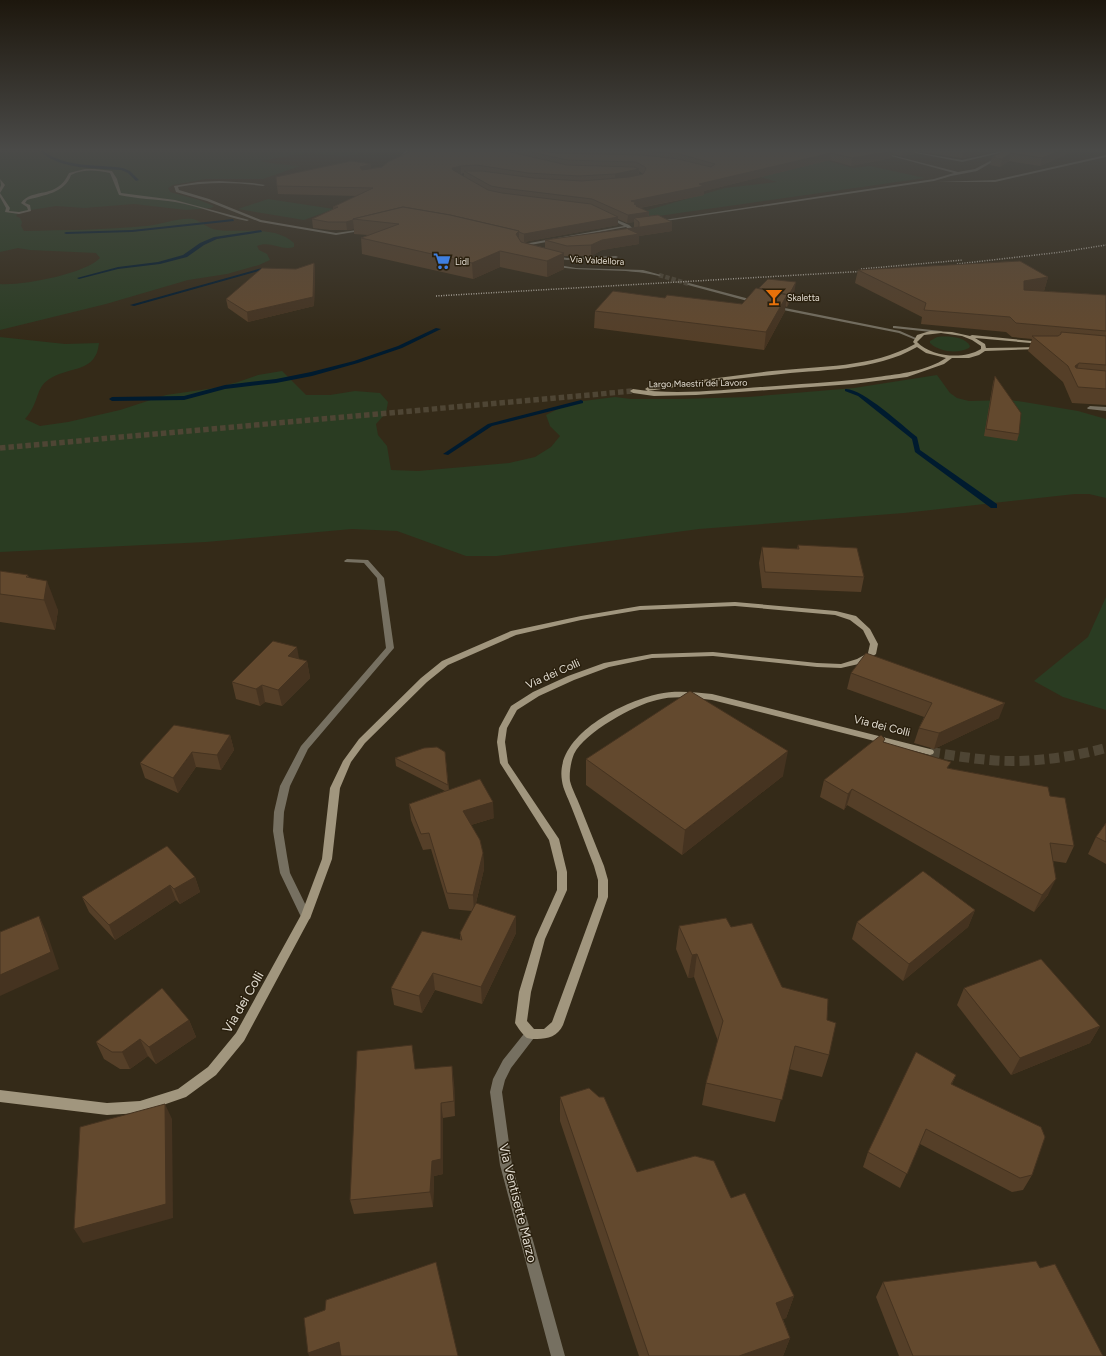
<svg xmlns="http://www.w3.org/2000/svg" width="1106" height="1356" font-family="Figtree,sans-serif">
<rect width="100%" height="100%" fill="#342a18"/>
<!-- green -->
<g fill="#2a3c22">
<path d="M0 151H362C347 161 327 153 310 153 293 154 276 159 260 161L276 164 300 166 263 179H206L173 185 168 188 170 192 199 200 214 206 211 208 186 210 134 204 84 208 56 206 19 212 16 216 20 218 22 222 21 226 24 231C65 230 105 230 146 226 160 225 180 217 193 219 202 221 207 229 218 230 242 233 275 225 294 243V247C281 251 270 240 257 246L259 250 267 254 270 260 259 265 227 274 188 280 106 304 0 330V284C21 286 85 274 100 258L96 253 30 250 18 248 0 252Z"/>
<polygon points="762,151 828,161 853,168 870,166 925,178 630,220 641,212 725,188 777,182 733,169"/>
<polygon points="268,199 334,209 304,220 238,209"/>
<path d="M0 337 65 344 99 343C96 373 71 366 51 378 37 386 39 397 32 409 30 412 28 416 25 419L40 426 68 422 120 410 166 395 215 388 238 382 258 375 282 371 306 395H330L355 391 380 393 388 402 386 413 376 424 378 435 387 446 391 470 418 471 509 463 535 457 551 447 560 436 550 426 546 415 562 407 583 401 615 397 631 399H680L748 397 854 388 937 375 950 393 957 398 969 401 1010 400 1024 402 1078 411 1106 419V498L1089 494H1075L904 513 699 529 497 556H466L397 531 352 529 206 542 0 552Z"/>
<path d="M937 337C947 336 964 336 970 346L969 348C958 354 939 352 930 343V341Z"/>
<polygon points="1106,597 1106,710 1063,697 1034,681 1088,637"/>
</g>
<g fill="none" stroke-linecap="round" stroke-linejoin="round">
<!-- stream -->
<g fill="#001b2f" fill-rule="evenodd">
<path d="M40 151H43C67 168 96 164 123 168L130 171 139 180 136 181 128 173 121 170C95 168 61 170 40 151Z"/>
<polygon points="233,219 234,221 132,232 66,234 64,233 66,232 132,230"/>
<polygon points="261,230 262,232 217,239 204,245 187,257 160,264 118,269 79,279 77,278 118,267 158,262 183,255 200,243 214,237"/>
<polygon points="262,268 266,269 134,306 130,305"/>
<polygon points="436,328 441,329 402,348 358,363 312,376 276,383 225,389 184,400 112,401 109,399 112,397 184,396 225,385 276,379 311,372 354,361 398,346"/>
<path d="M845 389C861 387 903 426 917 437L920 450 997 504V508H991L915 452 912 439 858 396 845 391Z"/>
<polygon points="581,400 583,401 583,403 492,426 448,455 443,454 488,424"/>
</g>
<!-- street-tunnel -->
<polyline stroke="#4e4534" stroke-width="4.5" stroke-dasharray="4.5 2" stroke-linecap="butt" points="659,275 689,284"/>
<!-- secondary-tunnel-far1 -->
<polyline stroke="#4e4534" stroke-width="5.5" stroke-dasharray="5.5 3" stroke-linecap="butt" points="0,448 633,391"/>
<!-- secondary-tunnel -->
<path stroke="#4e4534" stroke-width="10" stroke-dasharray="10 5" stroke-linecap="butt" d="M930 752C957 756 985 761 1012 761 1044 761 1075 756 1106 748"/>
<!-- street -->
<g fill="#767061" fill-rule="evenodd">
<polygon points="406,151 408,151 395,163 393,163"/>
<polygon points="873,151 876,151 958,172 975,169 1009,151 1011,151 977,171 951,176 934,181 659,222 657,221 934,179 954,173"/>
<polygon points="906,151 909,151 962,160 1003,151 1004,152 962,162"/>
<polygon points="1106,155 1106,157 995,182 937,182 995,180"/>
<path d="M85 169H95L112 171 117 179 121 193 175 200 249 220 247 221C222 216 199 206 175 202 156 199 137 199 119 195L110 173C96 170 84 169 71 175 65 193 44 195 27 200L25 203 30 205 31 211 19 214 5 212 6 208 0 197V188L1 185 0 179 5 185 0 193 10 208 9 211 19 212 28 210 27 207 21 203C33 187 57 200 69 173Z"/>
<path d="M219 181 252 183 265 185 263 186C234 182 206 182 178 187L179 190 209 199 261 220 336 233 364 229 366 230 336 235 260 222 207 201 176 192 174 186 198 182Z"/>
<polygon points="608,216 629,225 639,234 636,235 626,227 525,246 521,249 519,248 524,244 624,226 608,218"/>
<polygon points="555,256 567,258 616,256 618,257 616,258 567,260 554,258"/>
<path d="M553 264 576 268 643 270 661 275 659 276C624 267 588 273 552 266Z"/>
<polygon points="689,283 757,301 757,302 755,303 688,285 687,284"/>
<polygon points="775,306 900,331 918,339 916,340 899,333 773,308 773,306"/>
<polygon points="895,326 941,331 943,332 941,333 893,328 893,326"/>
<polygon points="1090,406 1106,407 1106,411 1088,409 1087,408"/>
<polygon points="347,559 368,560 384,578 394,648 308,749 290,786 284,812 283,831 287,856 290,873 311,916 310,919 306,920 302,919 280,873 277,856 273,831 274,812 280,786 301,746 386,648 377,578 364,563 345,562 344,561"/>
<polygon points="531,1029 535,1030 537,1034 511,1068 505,1080 502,1092 512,1165 565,1356 551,1356 500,1165 490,1092 493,1079 503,1060 527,1030"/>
</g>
<!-- secondary -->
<g fill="#a1967e" fill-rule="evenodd">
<path d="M930 331 952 332 970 336 972 335 1042 342 1044 343 1042 344 975 338 985 344 986 348 1039 347 1041 348 1039 349 985 351 979 355 969 358H952L944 364 907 377 853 384 696 395 654 396 633 393 630 391 633 389C680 396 729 389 776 386 810 383 843 382 877 377 900 374 927 371 946 358L926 353 917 347C874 372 820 369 772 375 730 379 689 385 648 391L645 389 648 387C689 382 731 376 772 371 820 366 872 368 915 344L913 342 917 335ZM941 333 962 336 972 340 981 346V349C963 360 932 357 917 342L924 335Z"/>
<path d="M735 602 836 611 856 616 870 629 878 644 876 654 863 663 841 668 817 667 713 656 652 658 609 667 574 680 539 696 517 710 507 728 505 742 508 763 559 839 567 872V890L545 939 531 992 527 1021 534 1029H544L552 1022 598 897V880L594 866C586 846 579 826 571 806 568 798 563 789 562 781 554 736 622 702 658 694 675 690 694 692 712 694L930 749 933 750 934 752 933 754 930 755 712 700C694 698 675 695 657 700 634 705 585 732 574 754 571 761 569 773 570 781 572 789 577 798 580 806 588 826 596 846 604 866L608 880V897L563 1025C558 1036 548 1039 537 1039 534 1039 530 1039 527 1038 523 1035 518 1028 515 1023L519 992 535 939 557 890V872L549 840 500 763 497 742 499 728 511 706 533 692 568 676 604 663 652 654 713 652 817 663 841 664 857 659 868 653 870 644 863 630 850 620 835 615 735 606 640 610 581 620 516 635 448 665 427 682 365 743 351 762 340 788 332 859 311 916 244 1041 216 1075 186 1097 140 1113 107 1115 0 1102V1090L107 1103 140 1101 178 1089 208 1067 236 1033 301 915 322 859 330 788 343 761 359 739 421 678 442 661 511 631 581 616 640 606Z"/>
</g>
<!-- rail -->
<g stroke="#bcb5a9" stroke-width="1.5" stroke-dasharray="1 1.5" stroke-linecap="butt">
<polyline points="957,264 1062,252 1106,245"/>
<polyline points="861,269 963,260"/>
<polyline points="436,296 868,271"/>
</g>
</g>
<!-- wall -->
<g fill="#553f28" fill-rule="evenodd">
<path d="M510 151H998L962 158 915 151 914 154 902 156 892 154 891 158 851 166 830 160 704 191V195L640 208 649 212V216L672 231 639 236V244L602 250 591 256H564V269L547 277 500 267 473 279 362 254 361 238 368 235 354 234V229L347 230H330L313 228 312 219 333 209V207L357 196 278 194 277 186 371 164V168ZM639 171 643 174 639 175ZM464 173V177L459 174H461ZM618 219 627 223 634 222V228L545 240V248L524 242 618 225Z"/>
<polygon points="1004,151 1074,151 1040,166 1009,161 1000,167 990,165 992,157"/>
<polygon points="314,263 315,271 314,306 248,322 228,308 226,299 296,269"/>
<polygon points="858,270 1048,277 1044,291 1042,291 1106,295 1106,405 1072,403 1063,382 1028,351 1032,339 1012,337 1006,332 921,324 922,317 855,283"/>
<polygon points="756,288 794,294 787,307 785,306 785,311 764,350 594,328 595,311 665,298 742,304"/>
<polygon points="995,376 1019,434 1017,441 984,436 993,383"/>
<polygon points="798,545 864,577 861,592 762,588 759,563 762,547 797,549"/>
<polygon points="0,571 28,575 29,578 58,610 55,630 0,622"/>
<polygon points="300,659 307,661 310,678 282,706 265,702 260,706 236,699 232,682"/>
<polygon points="851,673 999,718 934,749 914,743 919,728 924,717 847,689"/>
<polygon points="230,735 234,750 221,770 196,767 178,793 145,778 140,763"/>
<polygon points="884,742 949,768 1050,796 1074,846 1066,863 1053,861 1048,895 1034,912 847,805 844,810 820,797 824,780"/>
<polygon points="445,752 449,790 494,818 471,825 483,853 484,869 476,903 516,933 482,1004 435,990 422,1013 394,1005 391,988 460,940 460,933 472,911 449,909 431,849 423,850 411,820 409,804 445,791 396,766 395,758"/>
<polygon points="586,759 783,776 682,855 586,785"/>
<polygon points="1106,823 1106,864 1088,854 1096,837"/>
<polygon points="195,877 200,892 180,904 176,900 115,940 89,912 82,897"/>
<polygon points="975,910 968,927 903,981 852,939 857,922"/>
<polygon points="679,926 731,927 782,987 827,1020 829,1055 822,1077 789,1069 775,1122 702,1105 706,1083 718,1041 694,977 688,978 676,949"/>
<polygon points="964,988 1100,1026 1090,1043 1011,1075 957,1005"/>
<polygon points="189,1020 196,1037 156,1064 148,1056 130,1069 120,1069 104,1059 96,1042"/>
<polygon points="415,1069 454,1082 455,1116 443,1118 443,1174 434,1176 433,1207 354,1214 350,1200"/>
<polygon points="956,1075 952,1084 1032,1175 1023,1190 1012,1192 920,1144 900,1188 863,1167 868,1152"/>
<polygon points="560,1097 637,1172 731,1198 794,1296 786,1318 783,1319 790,1338 783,1356 639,1356 560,1121"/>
<polygon points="1040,1268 1103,1356 899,1356 876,1297 883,1282"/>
</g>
<!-- shaded-wall -->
<g fill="#453320">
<polygon points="893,151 891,158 851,166 852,158"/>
<polygon points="903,151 915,151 914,154 902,156"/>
<polygon points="964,151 998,151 962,158"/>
<polygon points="1059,151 1074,151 1040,166 1042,158"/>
<polygon points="831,153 830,160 704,191 704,195 638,208 649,212 648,220 634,218 634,222 627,223 628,215 631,201 699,184"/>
<polygon points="1011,153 1009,161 1000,167 1002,159"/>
<polygon points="371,164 371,171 361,174 360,167"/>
<polygon points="461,166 461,174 453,176 452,168"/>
<polygon points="639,169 638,177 615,182 615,174"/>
<polygon points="618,217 618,225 524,242 524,234"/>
<polygon points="353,220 354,229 347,230 346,222"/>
<polygon points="672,222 672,231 639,236 639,244 602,250 591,256 591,245 628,229"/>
<polygon points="519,231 519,247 516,234"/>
<polygon points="500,251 500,267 473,279 472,263"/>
<polygon points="564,253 564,269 547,277 547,261"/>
<polygon points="314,263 315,271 314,306 248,322 247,312"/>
<polygon points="1048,277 1044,291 1020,295 1024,281"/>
<polygon points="796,282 794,294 787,307 789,295"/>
<polygon points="787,295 785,311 764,350 766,332"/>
<polygon points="1079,363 1074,378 1075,366"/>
<polygon points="47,581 58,610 55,630 44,600"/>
<polygon points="297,647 300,664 288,656"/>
<polygon points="307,661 310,678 282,706 278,690"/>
<polygon points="262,685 265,702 260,706 256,689"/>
<polygon points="1005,703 999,718 934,749 939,733"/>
<polygon points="230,735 234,750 221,770 217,755"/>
<polygon points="788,751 783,776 682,855 685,830"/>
<polygon points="192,752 196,767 178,793 173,778"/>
<polygon points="852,789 847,805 844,810 848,794"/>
<polygon points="493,802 494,818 464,827 463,811"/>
<polygon points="483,853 484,869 474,911 473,895"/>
<polygon points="195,877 200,892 180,904 174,889"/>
<polygon points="1056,879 1048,895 1034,912 1042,895"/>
<polygon points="170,885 176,900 115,940 109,925"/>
<polygon points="975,910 968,927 903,981 909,964"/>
<polygon points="39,916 47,933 59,969 0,996 0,975"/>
<polygon points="516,916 516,933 482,1004 481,987"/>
<polygon points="697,954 694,977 688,978 692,955"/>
<polygon points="433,973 435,990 422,1013 419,996"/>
<polygon points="189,1020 196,1037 156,1064 149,1047"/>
<polygon points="1100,1026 1090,1043 1011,1075 1020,1058"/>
<polygon points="140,1039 148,1056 130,1069 122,1052"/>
<polygon points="452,1066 454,1082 455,1116 454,1101"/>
<polygon points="441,1103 443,1118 443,1174 434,1176 433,1207 430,1192 432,1161"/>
<polygon points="165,1104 172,1119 173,1218 83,1243 74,1229"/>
<polygon points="794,1296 786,1318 769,1325 776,1303"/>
<polygon points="790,1338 783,1356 739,1356"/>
<polygon points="339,1342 344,1356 309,1356 308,1353"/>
</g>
<!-- building -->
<g fill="#63492e" stroke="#453320">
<polygon points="411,151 506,151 567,165 634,167 639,169 615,174 579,176 528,173 477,165 461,166 452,168 453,170 488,190 502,193 591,204 618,217 524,234 519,232 519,231 450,215 403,207 353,219 353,220 346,222 328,222 312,219 338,207 333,207 373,188 277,186 276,177 351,161 371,164 360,167 362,170 382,167 388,162"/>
<polygon points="527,151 538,151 557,153 643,155 678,159 711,167 715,164 679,154 647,151 893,151 852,158 831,153 699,184 704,186 631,201 637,203 634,204 638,206 636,206 649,212 628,215 592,199 502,188 491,186 464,171 482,171 534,178 582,181 629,177 643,174 646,169 645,167 636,162 567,160"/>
<polygon points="1004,151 1059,151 1042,158 1011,153 1002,159 992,157"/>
<polygon points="403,207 450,215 519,231 516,234 521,242 564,253 547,261 500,251 472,263 361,238 399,224 353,219"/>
<polygon points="658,215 672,222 628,229 639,234 602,240 591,245 567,246 545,240 639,227 639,222 634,218"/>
<polygon points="1020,261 1048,277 1024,281 1024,290 1106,295 1106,331 1016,323 1010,317 924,310 926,303 858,270"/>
<polygon points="314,263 313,297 247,312 226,299 262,268 296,269"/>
<polygon points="768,279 796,282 789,295 759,288"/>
<polygon points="756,288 787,295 766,332 595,311 613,291 665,298 667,295 742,304"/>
<polygon points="1061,332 1106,336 1106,365 1079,363 1075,366 1076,368 1106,371 1106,389 1078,387 1068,366 1032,336 1058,336 1061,334"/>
<polygon points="995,376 1021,413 1019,434 986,429"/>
<polygon points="798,545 857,548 864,577 765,572 762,547 799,549"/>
<polygon points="0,571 28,575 26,577 47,581 44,600 0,594"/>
<polygon points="273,641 297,647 288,656 307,661 278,690 262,685 256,689 232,682"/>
<polygon points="866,653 1005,703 939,733 919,728 932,703 851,673"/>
<polygon points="690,691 788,751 685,830 586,759"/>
<polygon points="174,725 230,735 217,755 192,752 173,778 140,763"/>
<polygon points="881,735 885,739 883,742 951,762 947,768 1048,787 1050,796 1065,798 1074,846 1050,843 1056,879 1042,895 852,789 848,794 824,780"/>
<polygon points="437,747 445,752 448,785 395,758 424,748"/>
<polygon points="480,779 493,802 463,811 480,840 483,853 473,895 447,893 429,833 421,834 409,804"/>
<polygon points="1106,823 1106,842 1096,837"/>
<polygon points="167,846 195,877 174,889 170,885 109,925 82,897"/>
<polygon points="923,871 975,910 909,964 857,922"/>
<polygon points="476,903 516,916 481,987 433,973 419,996 391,988 422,931 462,940 460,933"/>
<polygon points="39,916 51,952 0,975 0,932"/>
<polygon points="726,918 731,927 752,923 782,987 828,999 827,1020 836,1023 829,1055 795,1046 782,1100 706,1083 723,1021 697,954 692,955 679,926"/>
<polygon points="1041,959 1100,1026 1020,1058 964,988"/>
<polygon points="162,988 189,1020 149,1047 140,1039 122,1052 112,1052 96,1042"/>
<polygon points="412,1045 415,1069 452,1066 454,1101 441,1103 441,1159 432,1161 430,1192 350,1200 357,1051"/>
<polygon points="916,1052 956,1075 951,1084 1041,1127 1045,1137 1032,1175 1020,1178 926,1129 907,1174 868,1152"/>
<polygon points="589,1088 599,1097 604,1097 637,1172 695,1156 714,1161 731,1198 745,1193 794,1296 776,1303 790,1338 739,1356 649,1356 560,1097"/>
<polygon points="165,1104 166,1204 74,1229 80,1127"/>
<polygon points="1036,1261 1040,1268 1055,1264 1103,1356 913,1356 883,1282"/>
<polygon points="436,1262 458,1356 341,1356 339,1342 308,1353 304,1318 325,1310 326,1300"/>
</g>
<!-- sky -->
<linearGradient id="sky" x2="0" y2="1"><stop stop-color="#1d170d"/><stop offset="0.44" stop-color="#4a4a48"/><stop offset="1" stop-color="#4a4a48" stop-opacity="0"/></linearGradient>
<rect width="1106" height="340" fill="url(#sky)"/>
<!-- icons -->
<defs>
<g id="supermarket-bare" transform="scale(1.38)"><path d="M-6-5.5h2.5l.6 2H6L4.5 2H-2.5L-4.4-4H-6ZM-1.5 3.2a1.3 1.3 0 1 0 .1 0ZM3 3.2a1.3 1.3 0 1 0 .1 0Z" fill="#3f7fe0" stroke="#2a200e" stroke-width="2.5" paint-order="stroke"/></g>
<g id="bar-bare" transform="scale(1.38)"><path d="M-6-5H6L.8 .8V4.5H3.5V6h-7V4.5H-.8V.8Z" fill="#e8710a" stroke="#2a200e" stroke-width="2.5" paint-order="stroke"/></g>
</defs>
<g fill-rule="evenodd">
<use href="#supermarket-bare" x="442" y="261"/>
<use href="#bar-bare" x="774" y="297"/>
</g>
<g text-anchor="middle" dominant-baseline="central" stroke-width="3" stroke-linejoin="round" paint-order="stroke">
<!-- far-street labels -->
<g font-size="9" fill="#e1dbd0" stroke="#2a200e">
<text transform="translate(597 260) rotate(3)">Via Valdellora</text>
<text transform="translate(698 383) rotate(-1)">Largo Maestri del Lavoro</text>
</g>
<!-- far-poi labels -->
<g font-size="9" fill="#e1dbd0" stroke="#2a200e" text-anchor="start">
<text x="455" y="261">Lidl</text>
<text x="787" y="297">Skaletta</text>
</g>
<!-- street labels -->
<g font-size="11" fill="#e1dbd0" stroke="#2a200e">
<text transform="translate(553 674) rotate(-24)">Via dei Colli</text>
<text transform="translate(882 726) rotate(14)">Via dei Colli</text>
</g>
<!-- near-street labels -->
<g font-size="13" fill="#e1dbd0" stroke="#2a200e">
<text transform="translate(243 1002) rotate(-60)">Via dei Colli</text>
<text transform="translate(518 1203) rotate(76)">Via Ventisette Marzo</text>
</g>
</g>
</svg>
